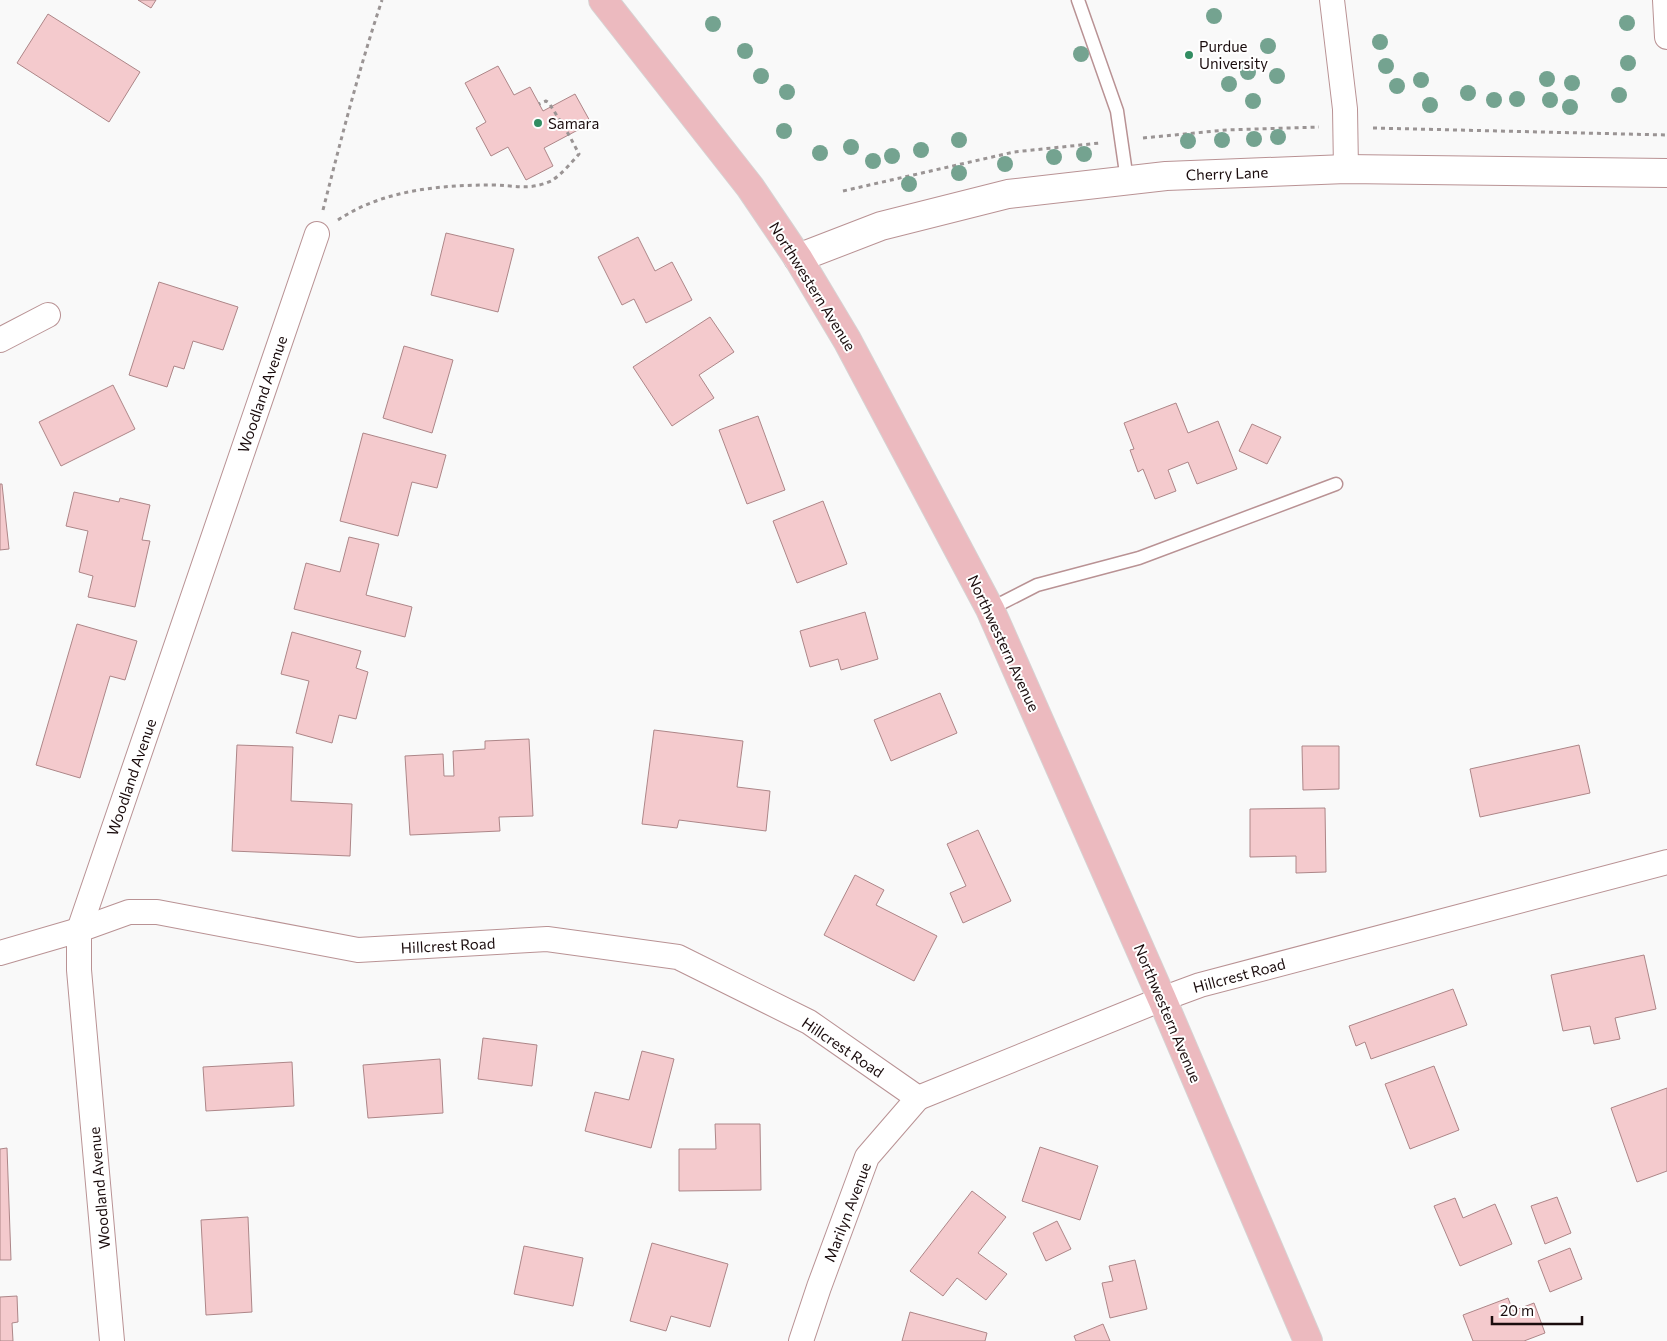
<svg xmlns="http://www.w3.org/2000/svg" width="1667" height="1341" font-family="Commissioner,sans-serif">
<rect width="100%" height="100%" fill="#f9f9f9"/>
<!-- building -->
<g fill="#f4cacd" stroke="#ad8688">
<polygon points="138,0 156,0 151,8"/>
<polygon points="48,14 140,72 109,122 17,63"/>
<polygon points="498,66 514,95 530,87 543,111 575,94 591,123 544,148 553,166 526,180 508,147 491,156 476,128 486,122 465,83"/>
<polygon points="446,233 514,249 498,312 431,295"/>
<polygon points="638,237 655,271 672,262 692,300 646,323 634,299 622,305 598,257"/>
<polygon points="159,282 238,307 223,350 193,341 184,369 174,366 167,387 129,375"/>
<polygon points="710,317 734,352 699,375 714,398 672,426 633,367"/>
<polygon points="404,346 453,360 432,433 383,418"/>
<polygon points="113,385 135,429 61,466 39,422"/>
<polygon points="1176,403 1188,433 1218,421 1237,469 1197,484 1188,462 1168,470 1176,491 1155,499 1143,469 1138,472 1130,450 1134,449 1124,423"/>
<polygon points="758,416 785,490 747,504 719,430"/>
<polygon points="1252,424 1281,437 1267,464 1239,451"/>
<polygon points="363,433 446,455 437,488 412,482 398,536 340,521"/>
<polygon points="0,484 2,484 9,549 0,550"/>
<polygon points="74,492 119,502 120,498 150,505 142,540 150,541 135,607 88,597 93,576 79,572 88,531 66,526"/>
<polygon points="823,501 847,564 797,583 773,521"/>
<polygon points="349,537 379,544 366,595 412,607 405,637 294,609 306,563 340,572"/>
<polygon points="865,612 878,659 841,670 838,659 810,667 800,631"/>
<polygon points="77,624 137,641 125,680 110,676 80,778 36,765"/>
<polygon points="292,632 361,651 356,668 368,672 356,719 339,715 332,743 296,733 309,681 281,674"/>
<polygon points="940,693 957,733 891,761 874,720"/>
<polygon points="654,730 743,741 737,787 770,791 766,831 679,820 677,828 642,824"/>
<polygon points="529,739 533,816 499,817 500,831 410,835 405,756 443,754 444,776 454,776 453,751 485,749 485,741"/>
<polygon points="237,745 293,747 291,801 352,804 350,856 232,851"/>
<polygon points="1579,745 1590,793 1480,817 1470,769"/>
<polygon points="1302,746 1339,746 1339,789 1303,790"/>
<polygon points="1325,808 1326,872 1296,873 1296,856 1250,857 1250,809"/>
<polygon points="978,830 1011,901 963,923 950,893 966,886 947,844"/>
<polygon points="855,875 884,890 876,905 937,936 914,981 824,935"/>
<polygon points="1644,955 1656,1009 1615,1018 1620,1039 1594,1044 1590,1026 1563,1031 1551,975"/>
<polygon points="1453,989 1467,1025 1371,1059 1365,1042 1356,1046 1349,1026"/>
<polygon points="483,1038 537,1045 532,1086 478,1079"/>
<polygon points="642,1051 674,1059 651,1148 585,1131 595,1092 629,1100"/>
<polygon points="440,1059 443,1113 368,1118 363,1065"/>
<polygon points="292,1062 294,1106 206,1111 203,1067"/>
<polygon points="1434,1066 1459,1130 1410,1149 1385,1084"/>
<polygon points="1667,1088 1667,1171 1637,1182 1611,1108"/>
<polygon points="715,1124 760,1124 761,1190 679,1191 679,1149 716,1149"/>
<polygon points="1040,1147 1098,1166 1080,1220 1022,1201"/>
<polygon points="7,1148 11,1260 0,1260 0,1149"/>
<polygon points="972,1191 1006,1217 978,1253 1007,1274 986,1300 957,1278 943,1296 910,1271"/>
<polygon points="1557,1197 1571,1233 1545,1244 1531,1206"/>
<polygon points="1455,1198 1463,1218 1495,1204 1512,1244 1460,1266 1434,1206"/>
<polygon points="248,1217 252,1312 206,1315 201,1220"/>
<polygon points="1057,1221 1071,1249 1046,1261 1033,1233"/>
<polygon points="652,1243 728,1264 710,1327 671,1316 666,1331 630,1321"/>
<polygon points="524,1246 583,1258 573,1306 514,1294"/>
<polygon points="1570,1248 1582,1279 1550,1292 1538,1261"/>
<polygon points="1135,1260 1147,1309 1110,1318 1102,1283 1113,1281 1109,1266"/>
<polygon points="17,1296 18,1322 12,1323 13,1341 0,1341 0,1297"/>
<polygon points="1508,1298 1513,1311 1534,1303 1545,1333 1524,1341 1473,1341 1463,1315"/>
<polygon points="910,1312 987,1333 985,1341 902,1341"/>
<polygon points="1103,1324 1110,1341 1076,1341 1074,1336"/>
</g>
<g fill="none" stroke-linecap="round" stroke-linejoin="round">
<!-- service casing -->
<g stroke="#b99294" stroke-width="15">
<g id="service">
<polyline points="1078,0 1117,111 1127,180"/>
<polyline points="990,609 1037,585 1139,558 1336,484"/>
</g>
</g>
<!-- minor casing -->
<g stroke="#b99294" stroke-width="26">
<g id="minor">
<polyline points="1332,0 1345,109 1346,169"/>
<polyline points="1665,0 1667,37"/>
<polyline points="0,340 48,315"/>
<polyline points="0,953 79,930 129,912 157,912 358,950 547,939 678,957 809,1022 918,1098 1162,999 1200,985 1667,862"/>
<polyline points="112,1341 79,970 79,930 317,234"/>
<polyline points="801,1341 819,1287 867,1157 918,1098"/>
</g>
</g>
<!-- tertiary casing -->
<g stroke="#b99294" stroke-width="30">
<polyline id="tertiary" points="798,258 881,226 1008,194 1166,176 1346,169 1667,173"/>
</g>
<!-- primary casing -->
<g stroke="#d6d3d3" stroke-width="30">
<polyline id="primary" points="603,0 750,187 798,258 847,340 990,609 1162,999 1308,1341"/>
</g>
<!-- path -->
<g stroke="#9a9494" stroke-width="3" stroke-dasharray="4 4" stroke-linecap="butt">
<polyline points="1373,128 1667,135"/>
<polyline points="1143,138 1226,130 1319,127"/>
<polyline points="843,191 1014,152 1100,143"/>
<path d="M323 210C341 139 359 69 382 0"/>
<path d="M338 220C383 190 439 185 492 185 514 185 529 191 551 181 560 176 572 162 579 154L569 135 549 103 546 101 539 104"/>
</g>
<!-- service -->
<use href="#service" stroke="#fff" stroke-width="12"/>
<!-- minor -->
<use href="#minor" stroke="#fff" stroke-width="24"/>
<!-- tertiary -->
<use href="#tertiary" stroke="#fff" stroke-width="28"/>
<!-- primary -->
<use href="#primary" stroke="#ecbabf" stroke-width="28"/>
</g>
<!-- trees -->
<g fill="#74a390">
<circle cx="1214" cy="16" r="8"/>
<circle cx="1627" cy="23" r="8"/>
<circle cx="713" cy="24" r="8"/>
<circle cx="1380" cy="42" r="8"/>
<circle cx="1268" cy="46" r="8"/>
<circle cx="745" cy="51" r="8"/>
<circle cx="1081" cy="54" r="8"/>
<circle cx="1628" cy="63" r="8"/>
<circle cx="1386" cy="66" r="8"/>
<circle cx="1248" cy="72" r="8"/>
<circle cx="761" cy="76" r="8"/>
<circle cx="1277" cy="76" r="8"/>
<circle cx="1547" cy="79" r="8"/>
<circle cx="1421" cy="80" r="8"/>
<circle cx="1572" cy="83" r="8"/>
<circle cx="1229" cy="84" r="8"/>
<circle cx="1397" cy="86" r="8"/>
<circle cx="787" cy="92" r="8"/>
<circle cx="1468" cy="93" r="8"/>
<circle cx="1619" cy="95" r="8"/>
<circle cx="1517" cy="99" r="8"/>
<circle cx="1494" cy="100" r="8"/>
<circle cx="1550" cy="100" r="8"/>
<circle cx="1253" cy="101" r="8"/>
<circle cx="1430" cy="105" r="8"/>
<circle cx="1570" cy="107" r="8"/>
<circle cx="784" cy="131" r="8"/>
<circle cx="1278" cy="137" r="8"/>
<circle cx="1254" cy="139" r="8"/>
<circle cx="959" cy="140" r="8"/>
<circle cx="1222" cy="140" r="8"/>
<circle cx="1188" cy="141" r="8"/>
<circle cx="851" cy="147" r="8"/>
<circle cx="921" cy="150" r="8"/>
<circle cx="820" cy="153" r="8"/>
<circle cx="1084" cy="154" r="8"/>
<circle cx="892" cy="156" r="8"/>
<circle cx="1054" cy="157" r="8"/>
<circle cx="873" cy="161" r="8"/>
<circle cx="1005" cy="164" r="8"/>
<circle cx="959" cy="173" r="8"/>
<circle cx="909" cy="184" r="8"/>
</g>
<!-- markers -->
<g fill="#328d62" stroke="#fff" stroke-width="2">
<circle cx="1189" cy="55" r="5"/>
<circle cx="538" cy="123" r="5"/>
</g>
<g text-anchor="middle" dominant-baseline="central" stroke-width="4" stroke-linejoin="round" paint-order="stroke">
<!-- poi labels -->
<g font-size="15" fill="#1a0c0d" stroke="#fff" text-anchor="start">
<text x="1199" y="46">Purdue<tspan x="1199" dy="17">University</tspan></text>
<text x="548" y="123">Samara</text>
</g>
<!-- street labels -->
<g font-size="15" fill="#1a0c0d" stroke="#fff">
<text transform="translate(1227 173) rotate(-2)">Cherry Lane</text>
<text transform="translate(813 286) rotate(58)">Northwestern Avenue</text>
<text transform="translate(262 394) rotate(-71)">Woodland Avenue</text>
<text transform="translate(1004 643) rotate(65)">Northwestern Avenue</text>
<text transform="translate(131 777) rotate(-71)">Woodland Avenue</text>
<text transform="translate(448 945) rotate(-3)">Hillcrest Road</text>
<text transform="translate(1239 975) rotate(-15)">Hillcrest Road</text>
<text transform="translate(1168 1013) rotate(67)">Northwestern Avenue</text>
<text transform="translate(843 1047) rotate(34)">Hillcrest Road</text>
<text transform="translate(99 1188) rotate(-95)">Woodland Avenue</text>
<text transform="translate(847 1212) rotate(-69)">Marilyn Avenue</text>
</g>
</g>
<!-- scale -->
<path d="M1492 1316v8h90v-8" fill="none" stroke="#1a0c0d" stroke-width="2.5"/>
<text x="1500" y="1316" font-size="15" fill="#1a0c0d" stroke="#ffffff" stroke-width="4" paint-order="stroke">20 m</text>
</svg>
